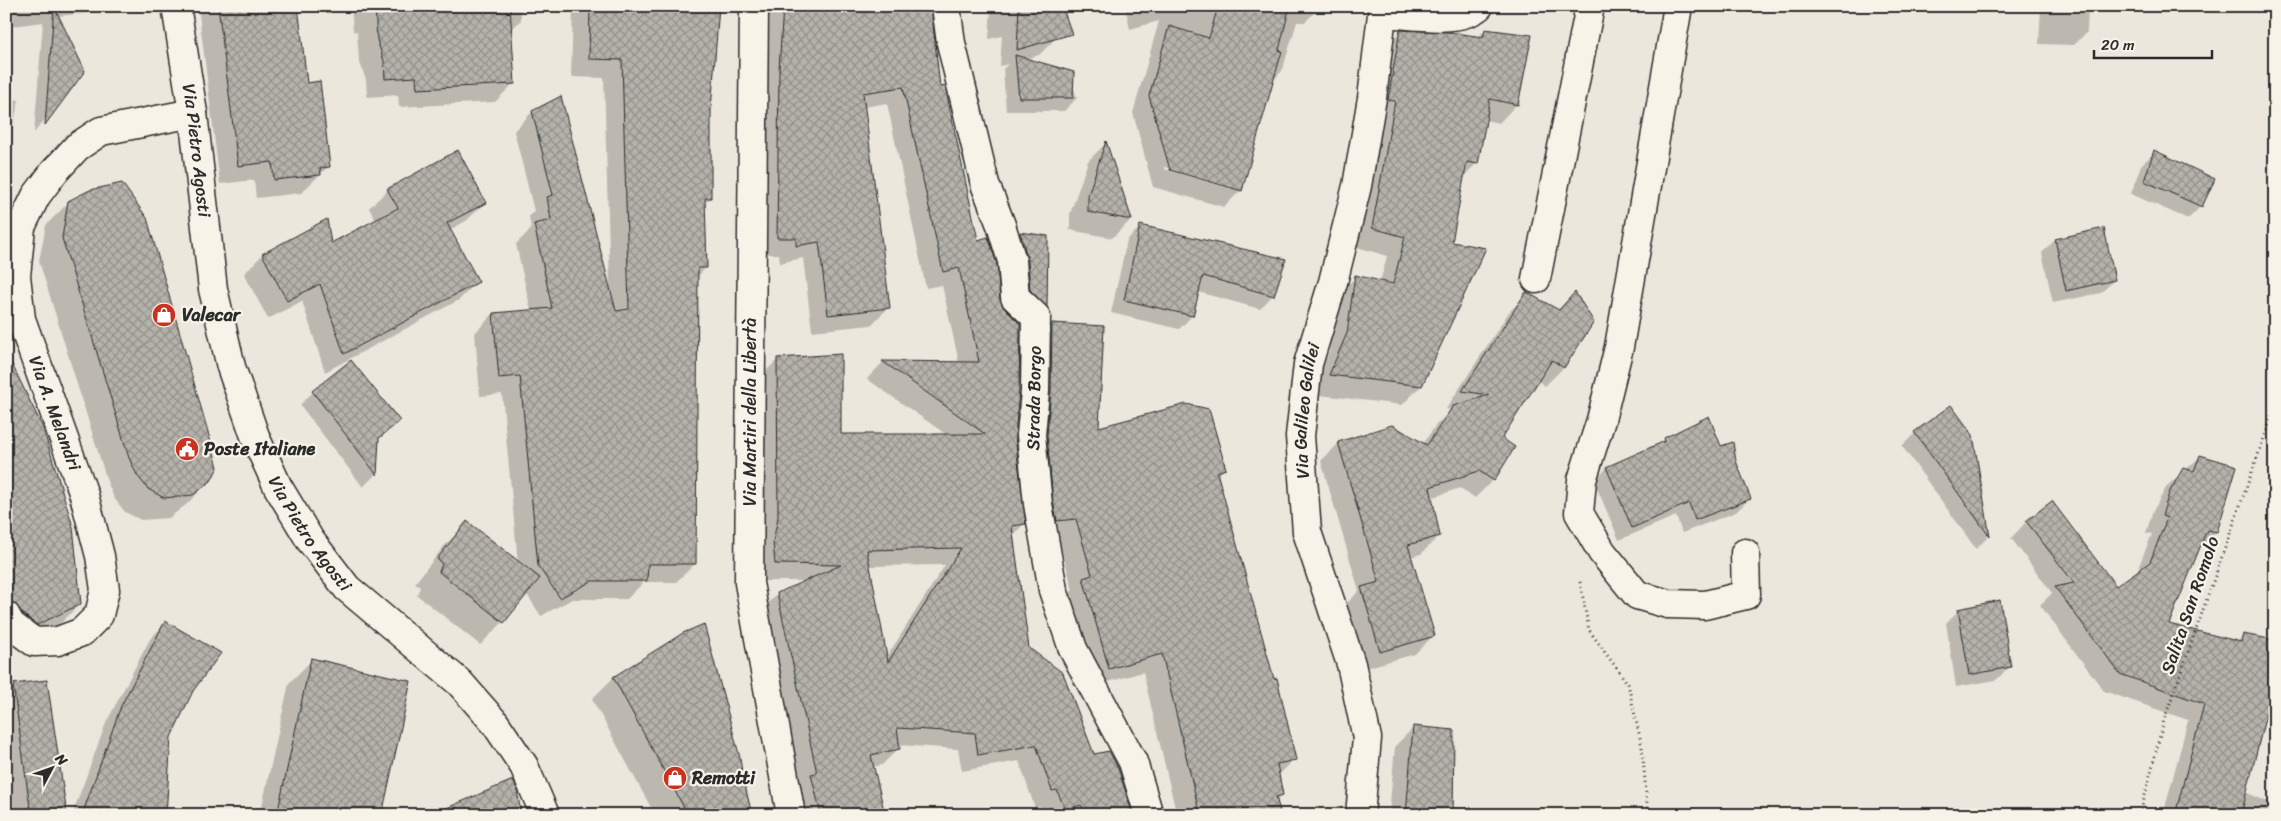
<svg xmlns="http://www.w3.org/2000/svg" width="2281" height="821" font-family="Sriracha,sans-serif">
<defs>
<pattern id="building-cross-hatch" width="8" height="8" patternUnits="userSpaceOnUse" patternTransform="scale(1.25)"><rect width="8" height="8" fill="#b5b2ab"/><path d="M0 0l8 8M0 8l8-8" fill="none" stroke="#93918b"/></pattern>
</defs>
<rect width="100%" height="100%" fill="#ebe7dd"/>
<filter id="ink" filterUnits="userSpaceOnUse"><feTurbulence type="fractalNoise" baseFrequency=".02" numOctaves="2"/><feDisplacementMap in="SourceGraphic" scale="10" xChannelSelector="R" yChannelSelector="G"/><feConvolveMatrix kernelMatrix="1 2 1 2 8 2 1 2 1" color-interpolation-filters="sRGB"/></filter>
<g filter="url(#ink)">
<!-- shadow -->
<g fill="#0003" fill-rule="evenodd">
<polygon points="6,6 105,6 99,12 57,16 84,71 34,133 43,22 6,27"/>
<polygon points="198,6 296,6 306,85 329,166 301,193 256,198 254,180 220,184"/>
<polygon points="351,6 521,6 521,20 510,31 514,83 495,102 399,107 398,95 367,97 366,80 359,60 357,32 353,31"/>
<polygon points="573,6 717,6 710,110 710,198 704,203 706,267 697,277 695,564 676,582 644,582 627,599 572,599 541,616 526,593 503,622 480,645 417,595 420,587 415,583 445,545 467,523 518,563 502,394 480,396 475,333 493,314 531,311 516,244 531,229 529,216 534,211 514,131 532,112 610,286 604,78 571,77"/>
<path d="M767 6H929L939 88 1014 437 1024 524 1012 536 1027 649 1131 815H1043L1040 806 1035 808 1019 761 962 771 958 749 898 745 899 748 882 765 872 767 884 815H800L760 611 777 594 806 581H758L761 376 778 359 840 435H947L867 379 883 362 959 363 942 285 926 288 887 103 864 107 888 308 871 325 812 331 803 258 780 263 779 254H761ZM945 565 886 658 869 566Z"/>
<polygon points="991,6 1045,6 1056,38 1039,55 1026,59 1068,71 1077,98 1064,111 1006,111 1003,69 1008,64 1000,66 1002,36 989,39"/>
<path d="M1125 6H1321L1305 22H1297L1282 71 1272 81 1241 190 1224 207 1153 187 1133 113 1159 21 1130 29ZM1164 167 1232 186V189L1164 169Z"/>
<polygon points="2041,6 2088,6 2087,32 2074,45 2039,44"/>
<polygon points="1485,30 1517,104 1499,123 1485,120 1477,163 1463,177 1421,386 1402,405 1312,394 1329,352 1337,295 1356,277 1380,282 1387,256 1354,246 1382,50 1401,31 1477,38"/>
<polygon points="6,97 19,100 6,155"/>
<polygon points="1106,143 1131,220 1112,238 1070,230 1070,214 1088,161"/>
<polygon points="2155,152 2201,206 2188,219 2131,194 2141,165"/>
<polygon points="388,190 485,203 466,221 450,230 477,282 459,300 325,372 302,301 268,319 244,274 262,255 326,221 330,245 376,221 369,208"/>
<polygon points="69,202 210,481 187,504 169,518 141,520 125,512 114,498 107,481 39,261 46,225"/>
<polygon points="1140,227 1273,295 1260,309 1198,292 1192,316 1179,329 1111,313 1127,240"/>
<polygon points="2103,230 2114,280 2101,293 2053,303 2042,253 2055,240"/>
<path d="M1020 234 1047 237 1046 306 1040 312 1024 297 1014 240ZM1020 240H1023L1031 265 1028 266Z"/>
<polygon points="1527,294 1557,311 1574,294 1593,322 1563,368 1545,386 1537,380 1500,438 1493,480 1475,498 1460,488 1431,498 1439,536 1421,554 1410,557 1433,636 1415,654 1362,669 1344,606 1359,591 1321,461 1339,443 1423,444 1435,426 1451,410 1446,409 1509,312"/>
<polygon points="1052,324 1098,429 1225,469 1217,476 1295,759 1278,776 1282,795 1276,801 1279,815 1169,815 1175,808 1143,672 1090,687 1065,598 1073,590 1058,537 1038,539 1033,343"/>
<polygon points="6,359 80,604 61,623 22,641 6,615"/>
<polygon points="313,392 399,421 378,440 376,474 363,487 300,405"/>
<polygon points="1915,433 1972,436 1988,537 1976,549 1902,446"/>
<polygon points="1665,439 1721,448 1735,461 1749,499 1736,512 1682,533 1676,516 1619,540 1594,481 1607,468 1660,444"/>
<polygon points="2200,457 2216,532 2199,548 2167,625 2237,642 2244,635 2245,792 2275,805 2275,815 2157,815 2165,808 2188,720 2104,691 2040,605 2052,593 2011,538 2027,521 2116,588 2136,573 2152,534 2146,533 2153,511 2167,486"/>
<polygon points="1959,610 2010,667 1996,680 1956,687 1946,623"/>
<polygon points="166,623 192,691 170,737 166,815 72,815 106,723 150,639"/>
<polygon points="684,634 740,773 751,815 655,815 592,699 613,678"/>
<polygon points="312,660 380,815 260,815 289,683"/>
<polygon points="46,681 66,815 6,815 6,686"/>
<polygon points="1414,727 1452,807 1474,809 1474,815 1389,815 1395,746"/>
<polygon points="1984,811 2000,815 1980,815"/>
</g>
<!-- building -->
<g fill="url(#building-cross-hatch)" stroke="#2b2b2b" fill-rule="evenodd">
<polygon points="54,6 85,71 45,125"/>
<polygon points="218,6 298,6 307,83 320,81 330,167 320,168 321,175 274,180 272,162 238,166"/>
<polygon points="375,6 510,6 515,84 417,89 416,77 385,79 384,61 377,40"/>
<polygon points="590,6 719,6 711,110 711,198 705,198 707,268 698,268 696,564 648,564 647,581 592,581 560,598 538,566 520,376 499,378 493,313 552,308 534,224 551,220 547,197 553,195 532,111 561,96 616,311 629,309 622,60 589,59"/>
<path d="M783 6H931L940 87 945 86 978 240 988 237 997 264 1000 299 1004 308 1020 324 1019 390 1015 437 1026 524 1012 526 1029 648 1063 673 1094 754 1109 751 1118 768 1133 815H1085L1081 805 1065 810 1057 790 1052 791 1036 745 978 755 975 733 897 728 900 749 871 755 885 815H821L811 774 817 773 777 593 841 565 775 564 773 542 778 517 777 358 841 354V434H985L882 361 979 362 959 268 943 272 903 87 863 93 890 308 828 315 819 242 796 246V238H777L779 70ZM961 548 888 662 867 550Z"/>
<polygon points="1019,6 1062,6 1072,34 1017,50"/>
<polygon points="1218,6 1290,6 1279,50 1282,51 1242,191 1170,170 1149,96 1169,26 1209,38"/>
<polygon points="1485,29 1532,35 1518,105 1490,99 1478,164 1467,162 1452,242 1486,248 1422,386 1329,375 1347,333 1355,275 1393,284 1405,237 1372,228 1395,101 1388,100 1400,30 1448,32 1483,37"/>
<polygon points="1015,55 1074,72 1073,98 1019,98"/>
<polygon points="1106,141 1132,220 1088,212 1088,195"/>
<polygon points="458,150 486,203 447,223 479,282 344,354 320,284 287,301 262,254 327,219 331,243 398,208 387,189"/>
<polygon points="2154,150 2215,179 2202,207 2144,181"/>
<polygon points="122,183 147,218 218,467 211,481 193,495 164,498 148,489 137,475 129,458 62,238 68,201 90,190"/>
<polygon points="1140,225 1286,259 1274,296 1203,276 1193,316 1124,300"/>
<polygon points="2104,228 2115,280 2066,291 2055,239"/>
<polygon points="1020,232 1048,236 1047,307 1030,290 1028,260"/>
<polygon points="1526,292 1559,310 1575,292 1594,322 1564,368 1552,360 1502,438 1515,447 1494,481 1479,471 1430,487 1440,536 1408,545 1435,636 1380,652 1361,587 1379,582 1338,442 1392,425 1427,445 1453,406 1489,395 1462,391"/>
<polygon points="1052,323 1104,326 1099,427 1186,404 1209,409 1226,469 1217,472 1274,679 1277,678 1296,760 1277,764 1283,795 1276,797 1281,815 1200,815 1162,654 1109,669 1083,578 1092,575 1076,519 1057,521 1053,502 1047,435 1051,391"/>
<polygon points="6,352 43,428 73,527 81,604 37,625 23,614 14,603 6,600"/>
<polygon points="351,360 400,421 379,438 377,475 312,391"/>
<polygon points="1951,405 1973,435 1990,537 1914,432"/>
<polygon points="1709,416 1721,446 1733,442 1736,461 1751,499 1695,520 1689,503 1632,528 1606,467 1665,441 1664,438"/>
<polygon points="2200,455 2237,466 2217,532 2207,530 2169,624 2241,642 2243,634 2275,640 2275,678 2241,815 2175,815 2204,704 2120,674 2055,587 2074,583 2026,521 2052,501 2116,586 2150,562 2167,518 2162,516 2169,493 2183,468 2194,471"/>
<polygon points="467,521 540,578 504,623 439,572 442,564 437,559"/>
<polygon points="2000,600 2011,667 1969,675 1958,609"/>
<polygon points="165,621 221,653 193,691 171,737 166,815 82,815 121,706"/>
<polygon points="704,624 740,758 742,773 752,815 688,815 613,677 683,633"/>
<polygon points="311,658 411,681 382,815 277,815"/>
<polygon points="47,680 67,815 31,815 13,684"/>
<polygon points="1413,726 1454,730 1453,815 1406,815"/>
<polygon points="513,780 517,789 521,815 430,815"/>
</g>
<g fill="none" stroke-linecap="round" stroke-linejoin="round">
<!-- minor casing -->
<g stroke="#2b2b2b" stroke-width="31">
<g id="minor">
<polyline points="946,6 951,43 985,184 1001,225 1012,261 1015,297 1036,317 1035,391 1031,435 1038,504 1053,590 1073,649 1133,762 1149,815"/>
<polyline points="1678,6 1619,347 1601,420 1582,480 1579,513 1602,552 1637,595 1668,604 1705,605 1746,595 1745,553"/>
<path d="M1383 13C1410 14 1459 24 1479 6"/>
<polyline points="1536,279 1590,6"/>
<polyline points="6,616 11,625 34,642 58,641 82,632 99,615 105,590 100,556 84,495 21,319 16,276 21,227 36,196 54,172 77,147 101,131 193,113"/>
<path id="s1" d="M1360 815 1367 738 1351 664 1307 532 1300 436 1308 364 1333 282 1357 186 1372 98 1383 6"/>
</g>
</g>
<!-- major casing -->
<g stroke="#2b2b2b" stroke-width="31">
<g id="major">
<path id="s2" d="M176 6 193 113 213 289 231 367 256 439 278 487 310 540 347 588 460 683 495 723 524 766 545 815"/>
<polyline points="754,6 749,583 791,815"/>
</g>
</g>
<!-- path -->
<g stroke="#2b2b2b" stroke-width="3" stroke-dasharray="1 4" stroke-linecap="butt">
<polyline points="1580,582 1589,630 1628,684 1642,747 1648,815"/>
<polyline points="2140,815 2164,720 2275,407"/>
</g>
<!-- minor -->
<use href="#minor" stroke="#f7f3e8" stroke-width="28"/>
<!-- major -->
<use href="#major" stroke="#f7f3e8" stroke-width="28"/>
</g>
</g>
<!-- icons -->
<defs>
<g id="shop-disc" transform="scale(1.25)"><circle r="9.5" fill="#c8321e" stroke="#f7f3e8"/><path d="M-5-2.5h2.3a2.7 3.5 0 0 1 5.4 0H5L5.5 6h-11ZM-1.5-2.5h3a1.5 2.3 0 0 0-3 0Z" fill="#fff"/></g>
<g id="civic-disc" transform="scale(1.25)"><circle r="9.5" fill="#c8321e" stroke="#f7f3e8"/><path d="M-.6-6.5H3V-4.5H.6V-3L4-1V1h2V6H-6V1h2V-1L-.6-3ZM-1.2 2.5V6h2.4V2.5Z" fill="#fff"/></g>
</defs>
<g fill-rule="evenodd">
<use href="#shop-disc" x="164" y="315"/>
<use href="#civic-disc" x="187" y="449"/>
<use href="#shop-disc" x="675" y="778"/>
</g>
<g text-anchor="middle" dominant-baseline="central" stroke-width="4.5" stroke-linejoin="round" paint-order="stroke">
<!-- street labels -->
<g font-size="18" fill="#2b2b2b" stroke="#f7f3e8">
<text stroke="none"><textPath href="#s2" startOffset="146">Via Pietro Agosti</textPath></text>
<text transform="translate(1034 398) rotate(-89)">Strada Borgo</text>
<text stroke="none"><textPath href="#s1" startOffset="414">Via Galileo Galilei</textPath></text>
<text transform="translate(750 412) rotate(-90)">Via Martiri della Libertà</text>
<text transform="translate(55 413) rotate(70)">Via A. Melandri</text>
<text stroke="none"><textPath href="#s2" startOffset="551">Via Pietro Agosti</textPath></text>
<text transform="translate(2190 605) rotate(-71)">Salita San Romolo</text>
</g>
<!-- poi labels -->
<g font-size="18" font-weight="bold" fill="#2b2b2b" stroke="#f7f3e8" text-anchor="start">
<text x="182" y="315">Valecar</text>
<text x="204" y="449">Poste Italiane</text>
<text x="692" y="778">Remotti</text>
</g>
</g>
<!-- margin -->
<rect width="2281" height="821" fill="none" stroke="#f7f3e8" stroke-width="25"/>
<rect x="12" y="12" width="2256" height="796" fill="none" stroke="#2b2b2b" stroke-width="2" filter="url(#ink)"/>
<!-- north arrow -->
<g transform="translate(52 768) rotate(49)" stroke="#f7f3e8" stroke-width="4" paint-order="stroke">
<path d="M0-4L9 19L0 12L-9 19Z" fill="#2b2b2b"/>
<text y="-8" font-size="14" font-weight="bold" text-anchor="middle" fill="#2b2b2b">N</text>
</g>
<!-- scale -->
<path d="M2094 50v8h118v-8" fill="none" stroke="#2b2b2b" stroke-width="2.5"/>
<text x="2101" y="50" font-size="15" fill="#2b2b2b" stroke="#f7f3e8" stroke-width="4" paint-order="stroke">20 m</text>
</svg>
